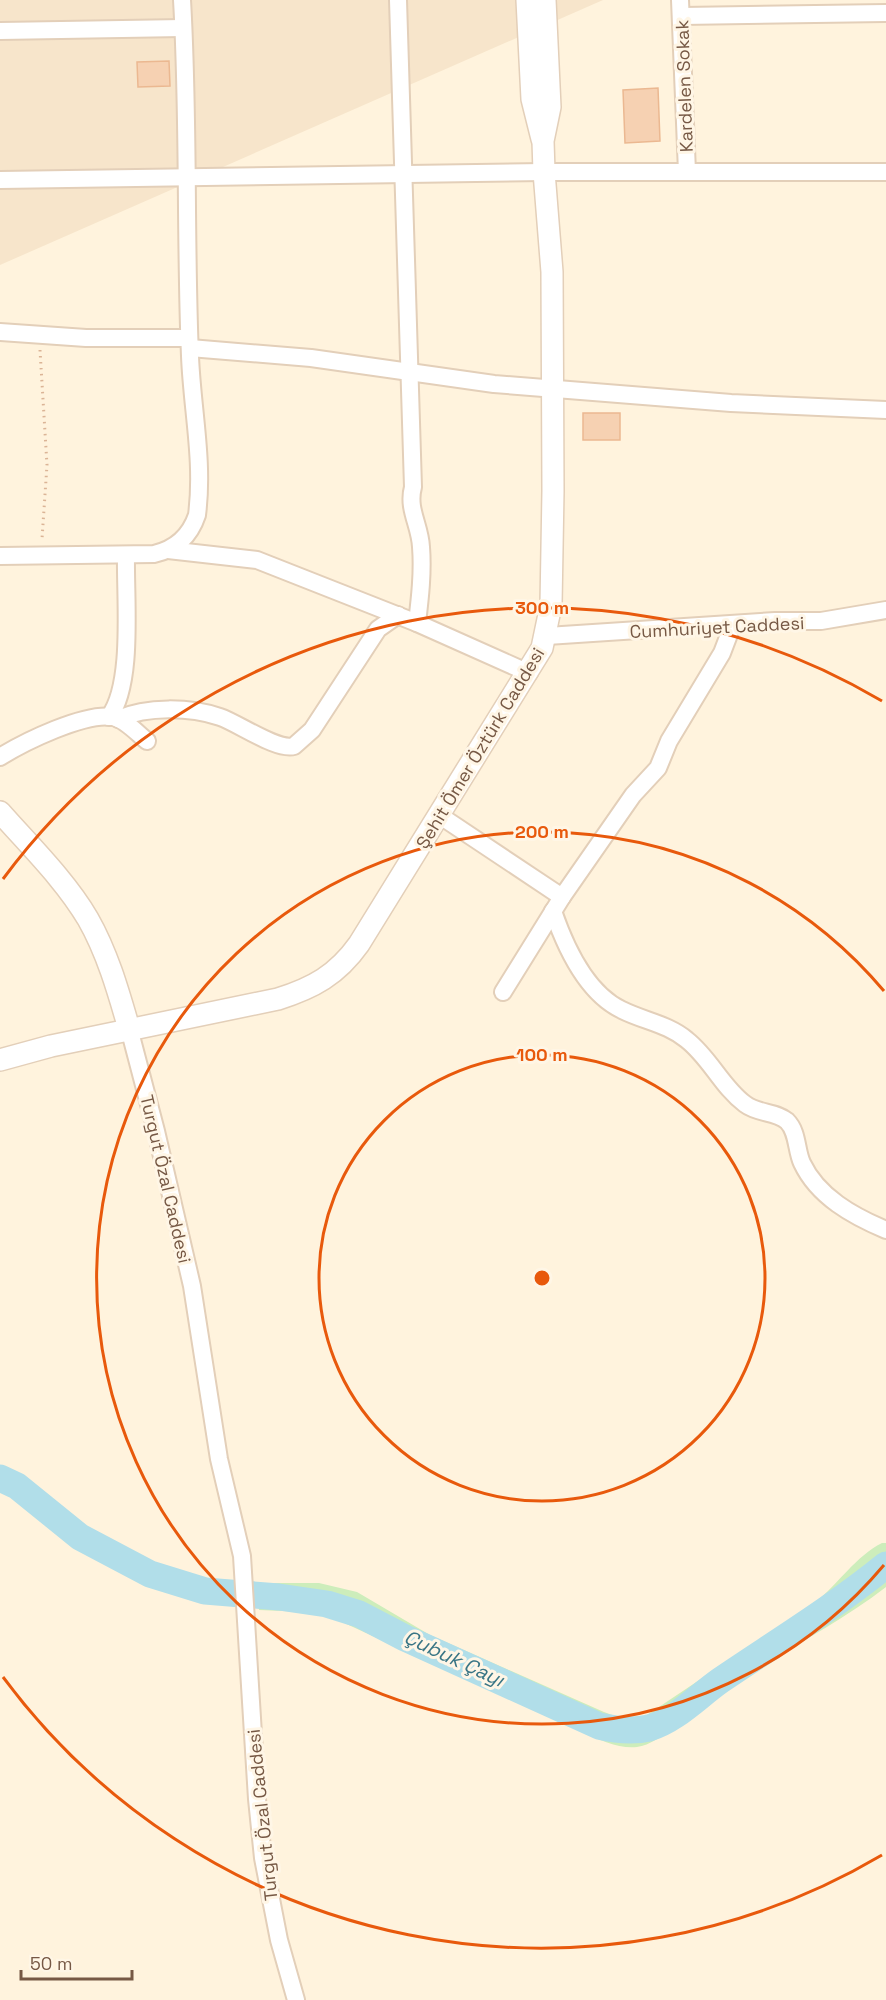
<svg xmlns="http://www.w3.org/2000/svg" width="886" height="2000" font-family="'Space Grotesk',sans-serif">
<rect width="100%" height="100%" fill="#fff3dd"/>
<!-- residential -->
<polygon fill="#f7e5cb" points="0,0 603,0 0,265"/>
<!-- green -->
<path fill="#cdedbb" d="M882 1543H886V1587C833 1628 772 1656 716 1694 695 1707 662 1744 637 1747 619 1749 600 1740 584 1733L329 1616 306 1612 259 1610 257 1583H319L357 1592 430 1635 604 1712 623 1719 634 1720 647 1715 816 1602C838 1584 856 1556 882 1543Z"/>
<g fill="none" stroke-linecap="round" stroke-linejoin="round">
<!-- river -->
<path stroke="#b1dee9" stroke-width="27" d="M0 1478 17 1486 80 1537 150 1574 205 1591 279 1597 327 1604 359 1614 405 1638 599 1726C616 1730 632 1732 649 1728 676 1720 698 1696 721 1680 777 1642 833 1608 886 1565"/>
</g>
<!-- building -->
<g fill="#f6d1b2" stroke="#ebb891" stroke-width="1.5">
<polygon points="169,61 170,86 138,87 137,62"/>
<polygon points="658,88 660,141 625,143 623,90"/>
<rect x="583" y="413" width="37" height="27"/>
</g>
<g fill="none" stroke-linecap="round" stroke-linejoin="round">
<!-- minor casing -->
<g stroke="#e3cfb9" stroke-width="20">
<g id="minor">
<path d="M398 0 413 487C407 509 420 525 421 547 423 572 420 598 417 623"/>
<polyline points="680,0 687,172"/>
<polyline points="682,16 886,13"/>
<polyline points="0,31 183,28"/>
<polyline points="0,180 544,172 886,172"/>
<polyline points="0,332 86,338 189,338"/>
<polyline points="190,348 311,358 494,384 731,403 886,410"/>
<polyline points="168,550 257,560 417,623 529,673"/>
<path d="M0 556 154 554C176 549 190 536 197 515 204 461 192 409 190 356 185 237 189 118 182 0"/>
<polyline points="547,636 775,621 821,621 886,610"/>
<path d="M109 717C134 684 125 598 126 555"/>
<path d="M118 719C147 706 190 707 220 717 238 723 277 751 294 746L312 730 378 629 398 615"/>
<path d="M0 757C24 742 85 712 113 717 125 719 138 734 147 741"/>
<polyline points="439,815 562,897"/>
<path d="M553 911C565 946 586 993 622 1010 644 1021 668 1024 687 1040 710 1058 722 1087 745 1104 758 1114 775 1111 787 1121 798 1132 796 1150 802 1163 818 1197 853 1216 886 1230"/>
<polyline points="503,992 562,897 633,795 658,768 669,741 722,653 733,624"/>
<polyline points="130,1032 156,1131 192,1286 219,1459 242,1556 257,1799 263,1858 279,1940 296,2000"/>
</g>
</g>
<!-- tertiary casing -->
<g stroke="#e3cfb9" stroke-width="24">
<g id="tertiary">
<polyline points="527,0 532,99 542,139"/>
<path d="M0 812C30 846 65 880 88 919 108 954 119 994 130 1032"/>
<path d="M0 1060 51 1046 278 999C313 988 337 975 359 944L542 648 551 605 553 491 552 272 544 172 543 141 550 107 545 0"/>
</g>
</g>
<!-- path -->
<polyline stroke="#dbb496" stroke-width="3" stroke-dasharray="1.5 4.5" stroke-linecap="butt" points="40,350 47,465 42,539"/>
<!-- minor -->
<use href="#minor" stroke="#fff" stroke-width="16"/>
<!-- tertiary -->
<use href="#tertiary" stroke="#fff" stroke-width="21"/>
</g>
<!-- distance rings -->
<g fill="none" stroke="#e8590c" stroke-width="3">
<circle cx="542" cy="1278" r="223"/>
<path d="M884 1565A446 446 0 1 1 884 991"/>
<path d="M882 1855A670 670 0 0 1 3 1677M3 879A670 670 0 0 1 882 701"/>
</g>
<g text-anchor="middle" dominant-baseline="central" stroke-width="6" stroke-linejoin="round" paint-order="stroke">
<!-- street labels -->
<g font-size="18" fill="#765844" stroke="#fff6e6">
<text transform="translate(684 86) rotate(-92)">Kardelen Sokak</text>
<text transform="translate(717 627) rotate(-3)">Cumhuriyet Caddesi</text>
<text transform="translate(480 748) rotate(-59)">Şehit Ömer Öztürk Caddesi</text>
<text transform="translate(166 1179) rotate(77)">Turgut Özal Caddesi</text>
<text transform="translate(262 1815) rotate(-96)">Turgut Özal Caddesi</text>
</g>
<!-- water labels -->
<g font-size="20" font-style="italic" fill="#397585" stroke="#fff6e6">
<text transform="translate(454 1658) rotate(25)">Çubuk Çayı</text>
</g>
</g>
<circle cx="542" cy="1278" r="9" fill="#e8590c" stroke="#fff6e6" stroke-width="3"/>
<g font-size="18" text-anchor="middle" font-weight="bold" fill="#e8590c" stroke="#fff6e6" stroke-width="6" stroke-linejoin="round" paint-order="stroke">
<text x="542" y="614">300 m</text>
<text x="542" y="838">200 m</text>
<text x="542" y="1061">100 m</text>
</g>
<!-- scale -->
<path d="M21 1970v9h111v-9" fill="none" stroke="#765844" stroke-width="3"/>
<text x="30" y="1970" font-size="18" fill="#765844" stroke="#fff6e6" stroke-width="4.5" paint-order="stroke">50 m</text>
</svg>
